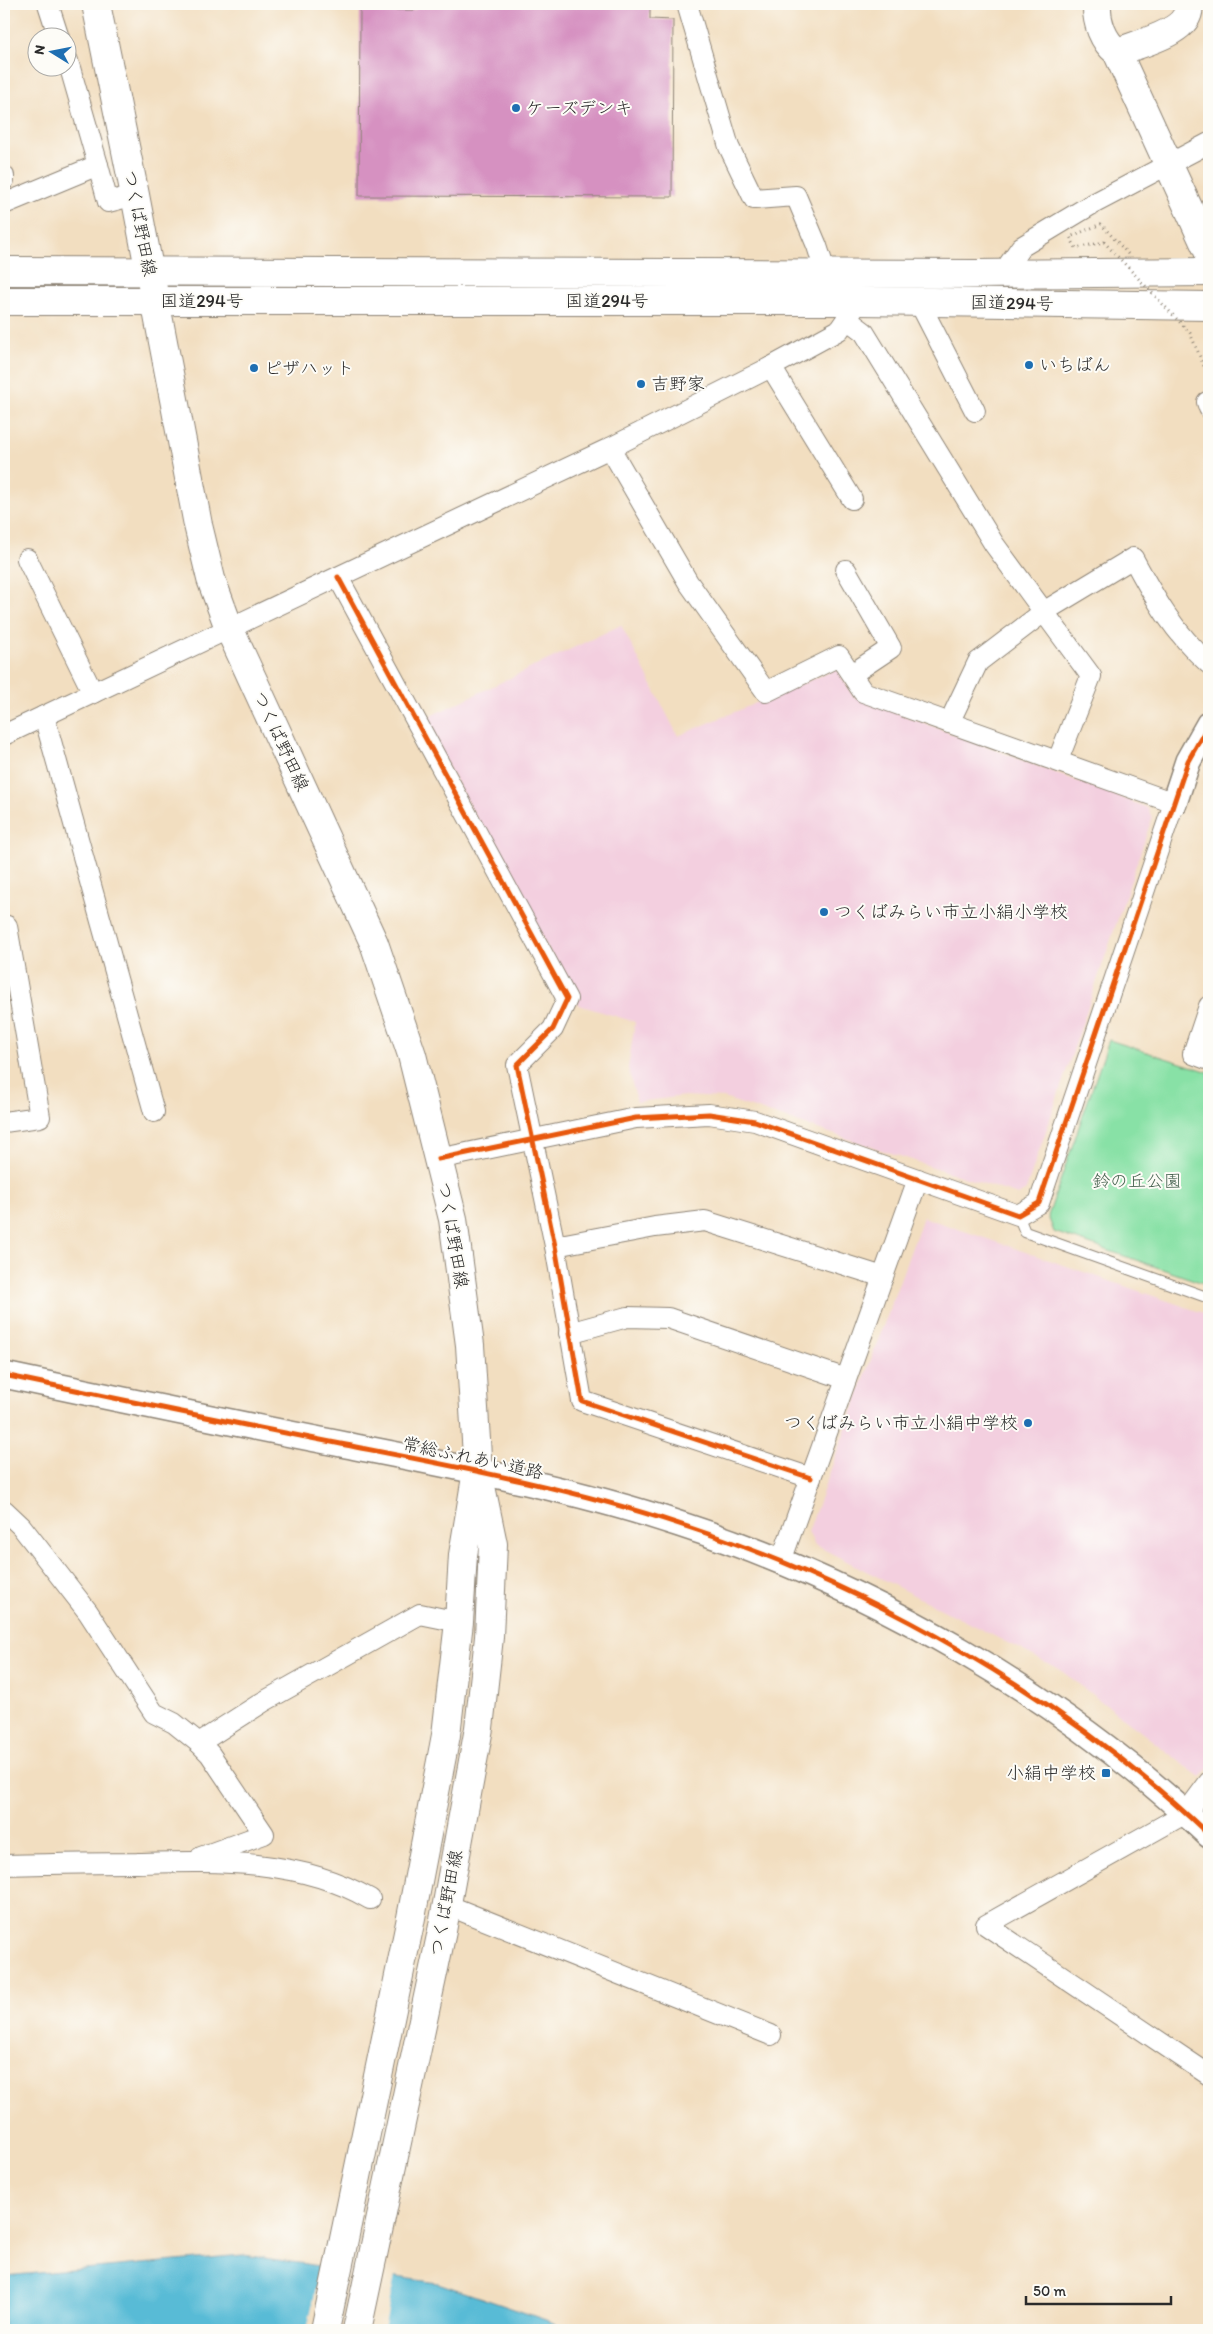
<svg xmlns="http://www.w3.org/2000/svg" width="1213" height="2334" font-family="Itim,'Klee One',sans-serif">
<rect width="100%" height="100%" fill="#fdfcf7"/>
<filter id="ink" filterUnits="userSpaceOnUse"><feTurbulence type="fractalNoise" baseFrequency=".02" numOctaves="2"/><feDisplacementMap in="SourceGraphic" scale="10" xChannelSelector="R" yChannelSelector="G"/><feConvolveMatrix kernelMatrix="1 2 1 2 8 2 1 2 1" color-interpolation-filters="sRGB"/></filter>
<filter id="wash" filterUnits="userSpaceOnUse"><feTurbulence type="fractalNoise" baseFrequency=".0096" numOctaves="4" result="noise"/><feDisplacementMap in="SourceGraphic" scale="20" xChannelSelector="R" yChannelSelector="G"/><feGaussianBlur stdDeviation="1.12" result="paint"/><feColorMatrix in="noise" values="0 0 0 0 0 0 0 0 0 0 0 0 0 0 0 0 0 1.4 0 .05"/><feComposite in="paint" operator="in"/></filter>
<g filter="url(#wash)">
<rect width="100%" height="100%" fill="#f2dec0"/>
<!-- built -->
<g fill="#f3cfdf">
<polygon points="621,625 678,736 837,669 853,696 1148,808 1152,818 1026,1190 1018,1195 724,1098 685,1096 637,1102 628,1068 635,1022 579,1005 422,720"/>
<polygon points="923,1217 1209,1315 1209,1767 1201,1778 1059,1669 815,1545 808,1532"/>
</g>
<!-- green -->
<polygon fill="#88e1a6" stroke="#5a8668" points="1109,1040 1209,1072 1209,1285 1054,1232 1048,1216"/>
<!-- water -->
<polygon fill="#58bbd6" stroke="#427380" points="243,2255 438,2283 575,2330 4,2330 4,2276"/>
<!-- pier -->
<polygon fill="#f2dec0" points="321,2264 395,2275 384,2330 307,2330"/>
<g id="blocks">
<!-- building -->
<polygon fill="#d691c1" points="415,4 650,4 650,19 673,20 672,197 359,196 360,10 415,10"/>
</g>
</g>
<g filter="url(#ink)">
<use href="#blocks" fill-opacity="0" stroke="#8e8476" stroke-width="1"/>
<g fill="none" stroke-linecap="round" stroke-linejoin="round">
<!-- service casing -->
<g stroke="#8e8476" stroke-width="12">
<polyline id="service" points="1018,1215 1025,1232 1209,1298"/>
</g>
<!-- minor casing -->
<g stroke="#8e8476" stroke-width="22">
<g id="minor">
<polyline points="48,4 59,38"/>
<polyline points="687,4 729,147 754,199 796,196 817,246 826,274"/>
<polyline points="98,165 108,202 135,195"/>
<polyline points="4,176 4,180"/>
<polyline points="4,204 98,165 68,61"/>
<polyline points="1002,274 1021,247 1089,206 1209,143"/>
<polyline points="919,302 975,411"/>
<polyline points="848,320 864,332 994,544 1091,676 1058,760"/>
<polyline points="771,367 852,499"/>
<polyline points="1207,402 1209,408"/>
<polyline points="27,559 93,693"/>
<polyline points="846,570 891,648 852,674"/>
<polyline points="338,577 567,999 553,1029 517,1065 555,1246 582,1401 811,1478"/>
<polyline points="44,716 154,1112"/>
<path d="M949 723 978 662 1045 611 1133 558C1156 601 1173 631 1209 664"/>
<polyline points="4,735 610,448 771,367 839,330 859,301"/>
<polyline points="4,925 7,926 40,1117 4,1122"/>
<polyline points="1209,1006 1193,1054 1209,1060"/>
<polyline points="438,1159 636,1118 709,1114 755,1121 1018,1215 1039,1203 1174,803 863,692 839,656 766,692 688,582 610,448"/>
<polyline points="555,1246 655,1227 705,1221 883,1277"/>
<polyline points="569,1333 627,1317 668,1318 846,1379"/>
<polyline points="4,1510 21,1526 88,1612 154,1713 174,1723 199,1743 263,1702 420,1614 459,1622"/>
<polyline points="781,1561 918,1179"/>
<polyline points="199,1743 210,1754 264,1834 201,1857"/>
<polyline points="1209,1782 1186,1813 986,1925 1209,2075"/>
<path d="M4 1865C48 1864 92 1863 137 1863 216 1861 299 1858 370 1899"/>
<polyline points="447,1905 771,2035"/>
</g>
</g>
<!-- tertiary casing -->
<g stroke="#8e8476" stroke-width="28">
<g id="tertiary">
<polyline points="1174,803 1188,761 1209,724"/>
<path d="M4 1375C118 1399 232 1423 346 1445 458 1467 571 1488 679 1524 871 1586 1063 1696 1209 1835"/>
</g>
</g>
<!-- secondary casing -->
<g stroke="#8e8476" stroke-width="30">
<g id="secondary">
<path d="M1097 4C1096 22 1103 41 1117 52L1209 253"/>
<path d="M1117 52C1137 44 1194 32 1188 4"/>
</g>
</g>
<!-- primary casing -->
<g stroke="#8e8476" stroke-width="30">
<g id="primary">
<polyline points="96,4 135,195 198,525 211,579 229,628 374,943 412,1055 453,1219 470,1345 478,1472 493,1544 489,1637 479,1728 442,1931 357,2330"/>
<polyline points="325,2330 410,1923 446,1735 459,1622 463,1555 475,1483"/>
</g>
</g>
<!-- trunk casing -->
<g stroke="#8e8476" stroke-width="30">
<g id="trunk">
<polyline points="4,271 975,274 1209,272"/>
<polyline points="4,301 859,301 1209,306"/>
</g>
</g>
<!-- service -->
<use href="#service" stroke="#fff" stroke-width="10"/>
<!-- minor -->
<use href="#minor" stroke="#fff" stroke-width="20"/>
<!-- tertiary -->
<use href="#tertiary" stroke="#fff" stroke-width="25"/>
<!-- secondary -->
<use href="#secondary" stroke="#fff" stroke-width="28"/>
<!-- primary -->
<use href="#primary" stroke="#fff" stroke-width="28"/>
<!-- trunk -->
<use href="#trunk" stroke="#fff" stroke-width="28"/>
<!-- path-bridge -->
<polyline stroke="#8e8476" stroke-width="3" stroke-dasharray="1 4" stroke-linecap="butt" points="1128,254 1101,224 1070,237 1076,248 1104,242 1190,333 1209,378"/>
<!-- cycleway casing -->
<g stroke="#fdfcf7" stroke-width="8">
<g id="cycleway">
<polyline points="338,577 567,999 553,1029 517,1065 555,1246 582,1401 811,1478"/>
<polyline points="438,1159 636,1118 709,1114 755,1121 1018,1215 1039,1203 1188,761 1209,724"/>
<path d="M4 1375C118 1399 232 1423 346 1445 458 1467 571 1488 679 1524 871 1586 1063 1696 1209 1835"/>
</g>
</g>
<!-- cycleway -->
<use href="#cycleway" stroke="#e8590c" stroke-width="5"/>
</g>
</g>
<!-- markers -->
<g fill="#1f6fb2" stroke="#fdfcf7" stroke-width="2">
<circle cx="516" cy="108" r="5"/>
<circle cx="1029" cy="365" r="5"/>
<circle cx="254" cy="368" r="5"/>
<circle cx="641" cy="384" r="5"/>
<circle cx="824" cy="912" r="5"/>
<circle cx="1028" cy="1423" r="5"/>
<rect x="1101" y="1768" width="10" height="10" rx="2.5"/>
</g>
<g text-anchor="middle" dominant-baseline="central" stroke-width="4" stroke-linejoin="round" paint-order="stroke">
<!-- poi labels -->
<g font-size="18" fill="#2b2b2b" stroke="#fdfcf7" text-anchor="start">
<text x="526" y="108">ケーズデンキ</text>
<text x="1039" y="365">いちばん</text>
<text x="264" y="368">ピザハット</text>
<text x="651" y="384">吉野家</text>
<text x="834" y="912">つくばみらい市立小絹小学校</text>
<text x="1018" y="1423" text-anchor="end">つくばみらい市立小絹中学校</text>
<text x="1096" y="1773" text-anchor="end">小絹中学校</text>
</g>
<!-- street labels -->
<g font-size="18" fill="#2b2b2b" stroke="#fdfcf7">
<text transform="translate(140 223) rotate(79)">つくば野田線</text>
<text x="202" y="301">国道294号</text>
<text x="607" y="301">国道294号</text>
<text transform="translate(1012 303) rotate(1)">国道294号</text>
<text transform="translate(281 741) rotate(65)">つくば野田線</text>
<text transform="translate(453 1235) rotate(80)">つくば野田線</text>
<text transform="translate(473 1458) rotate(12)">常総ふれあい道路</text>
<text transform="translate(446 1903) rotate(-79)">つくば野田線</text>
</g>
<!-- park labels -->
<g font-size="18" fill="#476250" stroke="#fdfcf7">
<text x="1137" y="1181">鈴の丘公園</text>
</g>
</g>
<!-- margin -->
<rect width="1213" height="2334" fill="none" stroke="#fdfcf7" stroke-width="20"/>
<!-- north arrow -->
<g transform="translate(52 52) rotate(280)"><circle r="24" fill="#fdfcf7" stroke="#a9a8a5"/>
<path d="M0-4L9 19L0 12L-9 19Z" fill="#1f6fb2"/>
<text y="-8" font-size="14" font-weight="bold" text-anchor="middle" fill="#2b2b2b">N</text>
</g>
<!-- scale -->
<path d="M1026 2296v8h145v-8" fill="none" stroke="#2b2b2b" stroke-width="2.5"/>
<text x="1033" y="2296" font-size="15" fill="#2b2b2b" stroke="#fdfcf7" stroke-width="4" paint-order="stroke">50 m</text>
</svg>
